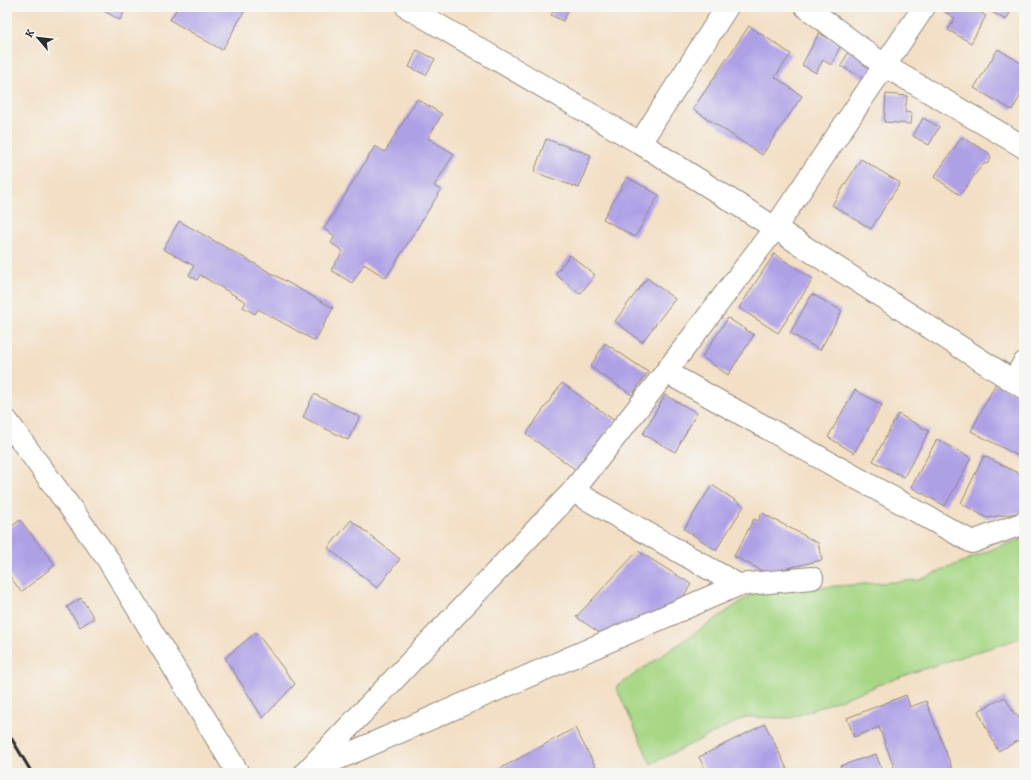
<svg xmlns="http://www.w3.org/2000/svg" width="1031" height="780" font-family="Alegreya,serif">
<rect width="100%" height="100%" fill="#f6f6f2"/>
<filter id="ink" filterUnits="userSpaceOnUse"><feTurbulence type="fractalNoise" baseFrequency=".025" numOctaves="2"/><feDisplacementMap in="SourceGraphic" scale="8" xChannelSelector="R" yChannelSelector="G"/><feConvolveMatrix kernelMatrix="1 2 1 2 8 2 1 2 1" color-interpolation-filters="sRGB"/></filter>
<filter id="wash" filterUnits="userSpaceOnUse"><feTurbulence type="fractalNoise" baseFrequency=".012" numOctaves="4" result="noise"/><feDisplacementMap in="SourceGraphic" scale="16" xChannelSelector="R" yChannelSelector="G"/><feGaussianBlur stdDeviation="0.9" result="paint"/><feColorMatrix in="noise" values="0 0 0 0 0 0 0 0 0 0 0 0 0 0 0 0 0 1.4 0 .05"/><feComposite in="paint" operator="in"/></filter>
<g filter="url(#wash)">
<rect width="100%" height="100%" fill="#f3dfc5"/>
<!-- green -->
<polygon fill="#a7d785" stroke="#698158" points="1024,539 1024,637 911,673 791,718 746,717 651,764 616,687 755,592 919,580 1000,546"/>
<g id="blocks">
<!-- building -->
<g fill="#afa0e6">
<polygon points="97,7 127,7 120,20"/>
<polygon points="178,7 247,7 222,50 170,20"/>
<polygon points="543,7 570,7 563,21 551,15 553,12"/>
<polygon points="948,7 971,7 986,16 971,43 948,30 955,18 945,12"/>
<polygon points="983,7 1013,7 1006,20"/>
<polygon points="749,26 791,54 775,77 802,96 762,155 693,109"/>
<polygon points="819,33 841,45 831,65 823,60 816,73 802,65"/>
<polygon points="851,47 879,63 868,81 841,66"/>
<polygon points="998,49 1024,65 1024,90 1012,110 974,88"/>
<polygon points="417,50 435,59 426,75 409,67"/>
<polygon points="886,94 907,96 905,112 912,113 911,124 884,122"/>
<polygon points="417,99 442,114 428,138 454,154 434,186 441,190 386,278 364,264 352,283 331,270 343,251 331,243 335,236 324,229 375,146 385,152"/>
<polygon points="923,118 939,127 929,145 913,136"/>
<polygon points="962,137 989,153 991,158 988,163 982,165 960,195 934,177"/>
<polygon points="546,139 591,155 579,188 534,172"/>
<polygon points="861,159 900,183 871,229 832,205"/>
<polygon points="627,177 659,195 635,237 603,219"/>
<polygon points="179,221 333,308 315,341 258,309 255,314 243,307 246,302 200,275 197,280 189,275 194,266 163,249"/>
<polygon points="774,254 813,279 778,333 739,308"/>
<polygon points="570,255 595,275 580,294 555,274"/>
<polygon points="647,278 675,299 642,342 615,321"/>
<polygon points="812,294 842,311 820,350 790,333"/>
<polygon points="728,318 754,335 728,375 702,357"/>
<polygon points="605,343 648,372 632,395 590,367"/>
<polygon points="562,383 615,421 579,472 526,434"/>
<polygon points="996,383 1024,398 1024,459 971,431"/>
<polygon points="855,390 882,405 854,453 828,437"/>
<polygon points="314,394 360,417 348,440 303,417"/>
<polygon points="665,395 697,413 675,452 643,434"/>
<polygon points="898,414 929,431 904,477 873,461"/>
<polygon points="937,439 971,458 945,506 911,487"/>
<polygon points="984,456 1024,476 1024,512 987,518 961,503"/>
<polygon points="712,485 744,506 716,550 684,529"/>
<polygon points="762,513 818,543 822,560 766,573 734,556 754,519 758,521"/>
<polygon points="20,520 55,565 21,592 7,572 7,530"/>
<polygon points="351,520 400,559 377,588 328,548"/>
<polygon points="638,551 691,584 677,607 609,639 576,617"/>
<polygon points="81,598 94,618 80,627 67,607"/>
<polygon points="256,632 295,684 263,718 225,658"/>
<polygon points="906,695 910,707 926,701 954,773 896,773 879,727 854,737 847,718"/>
<polygon points="1005,697 1015,715 1017,714 1024,729 1024,738 998,751 978,711"/>
<polygon points="765,724 789,773 707,773 699,757"/>
<polygon points="575,728 599,773 492,773"/>
<polygon points="876,754 883,773 842,773 840,766"/>
</g>
</g>
</g>
<g filter="url(#ink)">
<use href="#blocks" fill-opacity="0" stroke="#8f8578" stroke-width="1"/>
<g fill="none" stroke-linecap="round" stroke-linejoin="round">
<!-- minor casing -->
<g stroke="#8f8578" stroke-width="24">
<g id="minor">
<polyline points="407,7 640,143 775,228 1024,388"/>
<polyline points="806,7 885,66 1024,147"/>
<polyline points="640,143 727,7"/>
<polyline points="666,372 972,542 1024,523"/>
<polyline points="1013,381 1024,363"/>
<polyline points="7,421 107,558 238,773"/>
<polyline points="573,491 738,585 812,578"/>
<polyline points="314,769 738,585"/>
<polyline points="305,773 573,491 666,372 775,228 924,7"/>
</g>
</g>
<!-- minor -->
<use href="#minor" stroke="#fff" stroke-width="22"/>
<!-- rail -->
<polyline stroke="#2b2b2b" stroke-width="3" points="7,731 32,773"/>
</g>
</g>
<!-- margin -->
<rect width="1031" height="780" fill="none" stroke="#f6f6f2" stroke-width="24"/>
<!-- north arrow -->
<g transform="translate(38 38) rotate(298)" stroke="#f6f6f2" stroke-width="3" paint-order="stroke">
<path d="M0-3L7 15L0 10L-7 15Z" fill="#2b2b2b"/>
<text y="-6" font-size="11" font-weight="bold" text-anchor="middle" fill="#2b2b2b">K</text>
</g>
</svg>
